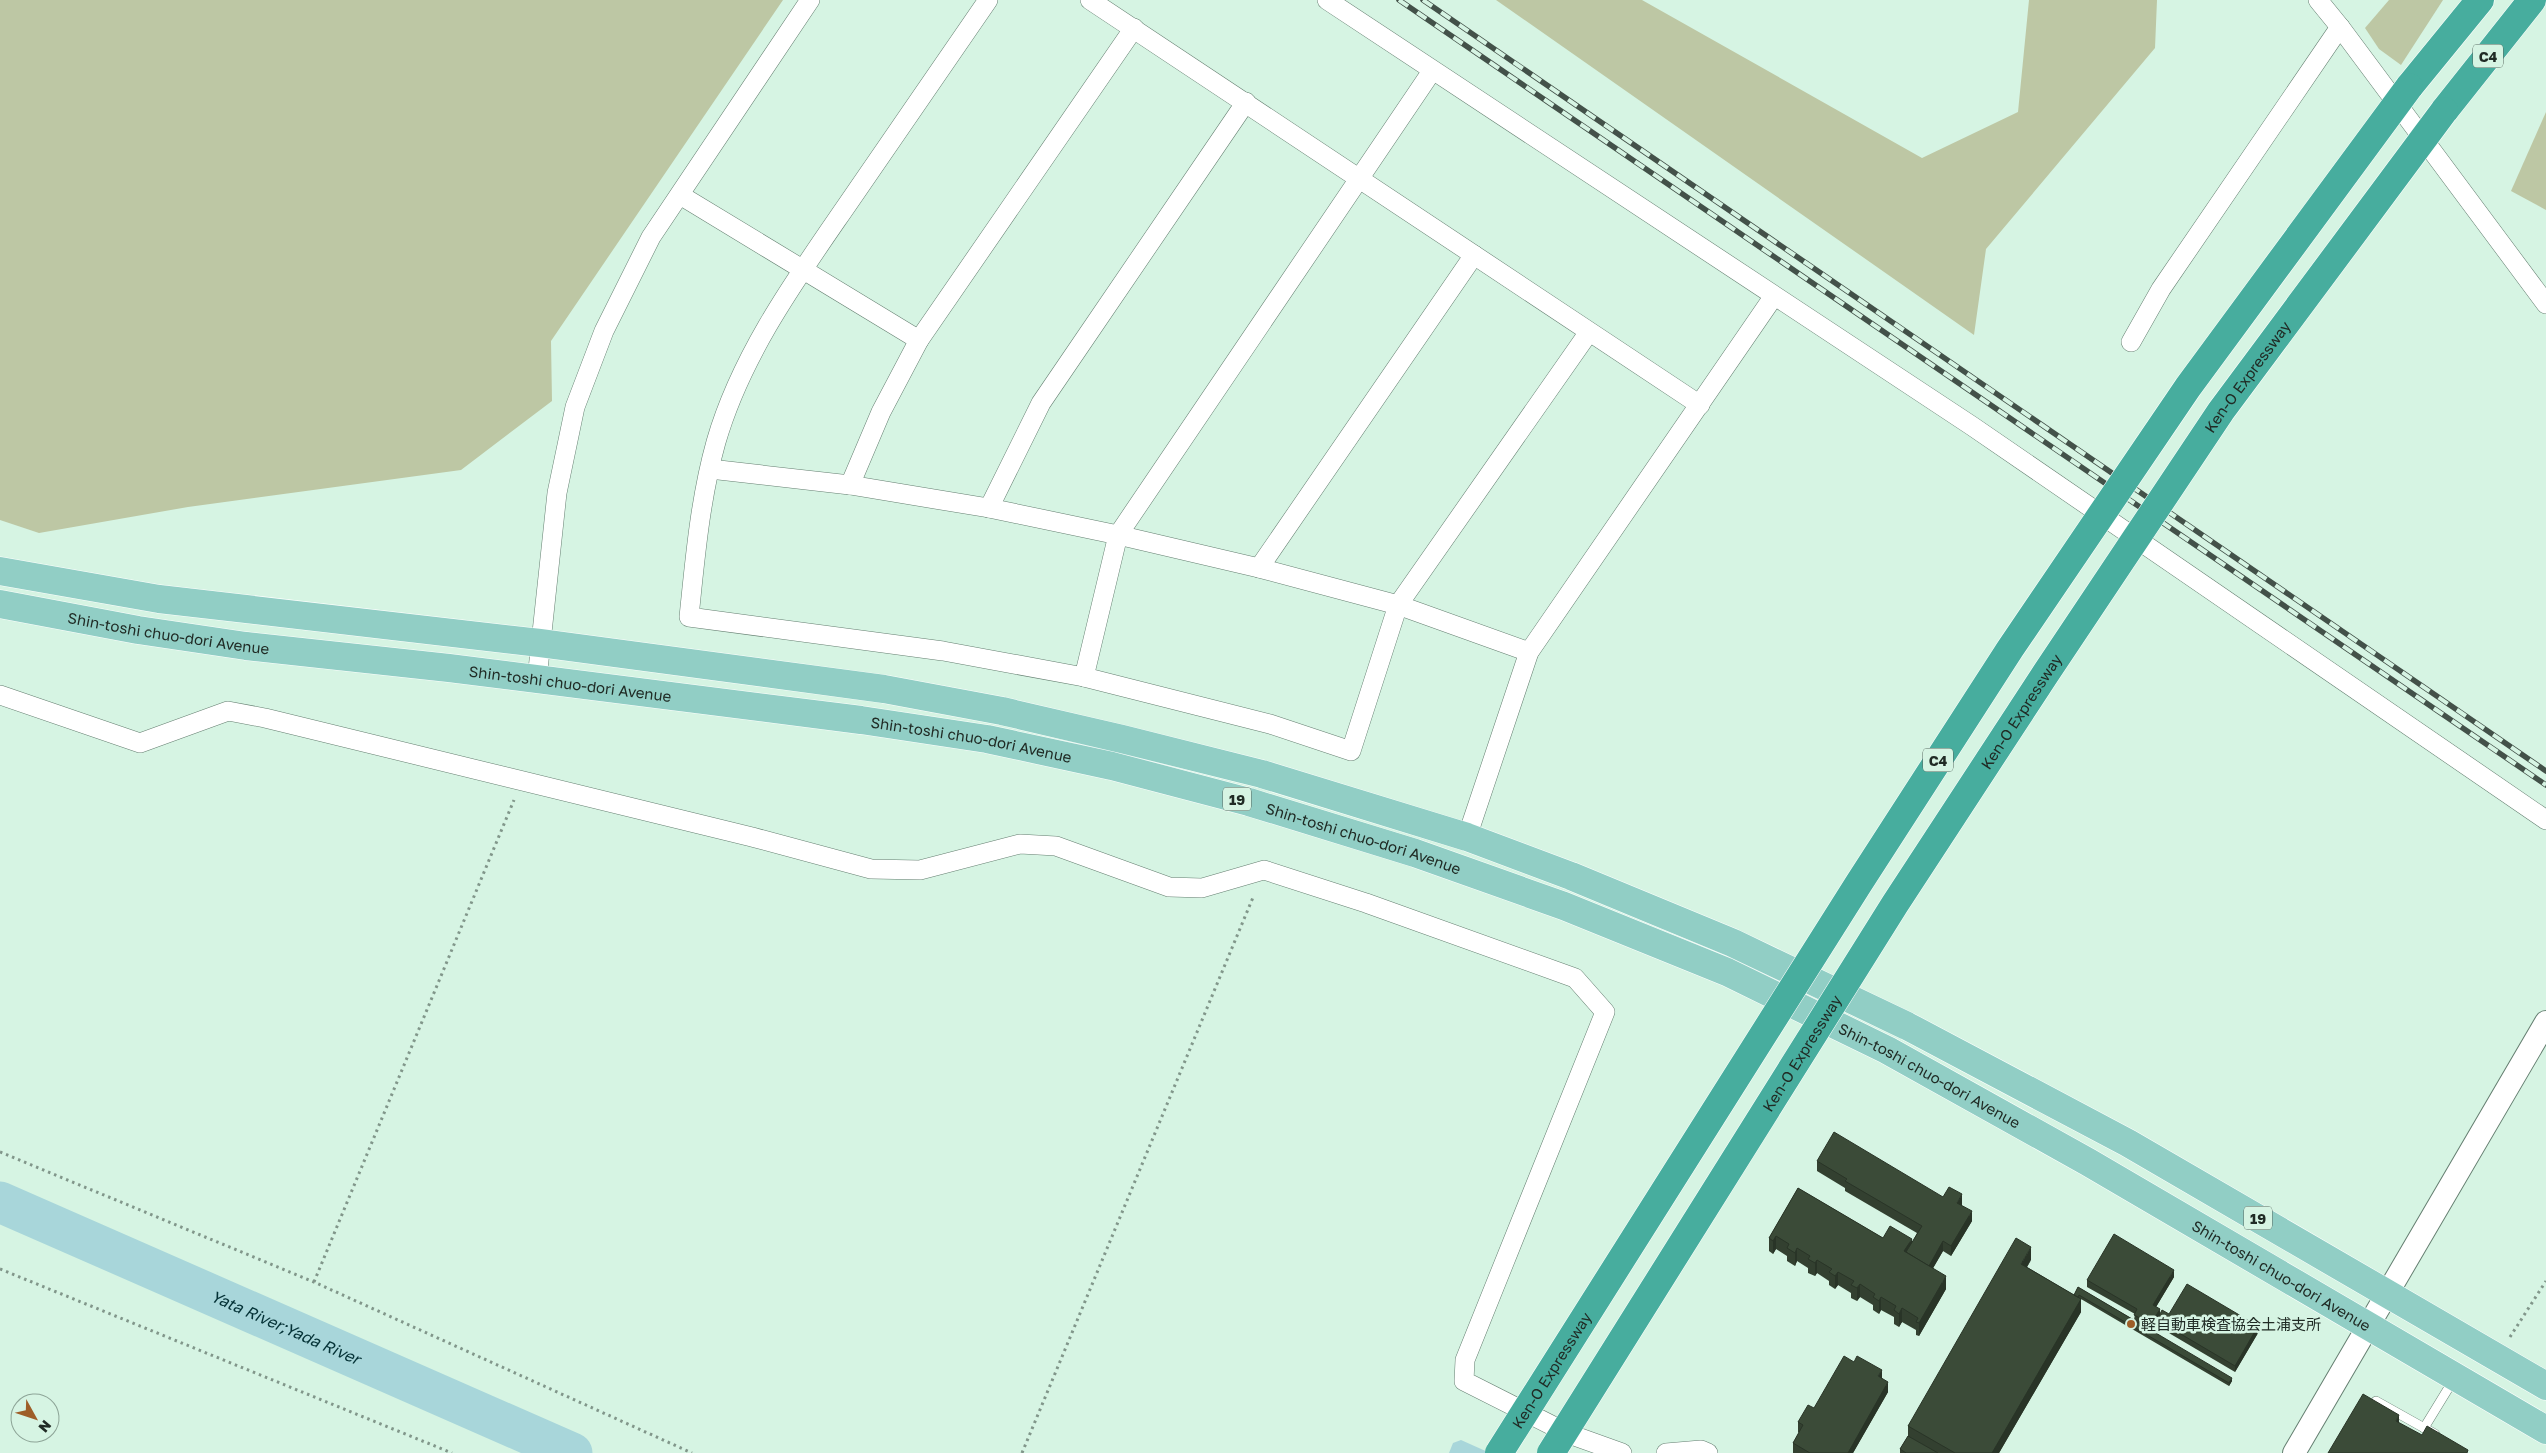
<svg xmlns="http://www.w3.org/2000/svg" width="2546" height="1453" font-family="'Golos Text','Noto Sans JP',sans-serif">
<rect width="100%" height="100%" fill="#d6f4e3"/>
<!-- green -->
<g fill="#bdc7a4">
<polygon points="0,0 783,0 551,341 552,401 461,470 188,507 39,533 0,520"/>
<polygon points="1496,0 1642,0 1922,158 2018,112 2029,0 2157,0 2155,48 1986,249 1974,335"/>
<polygon points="2389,0 2443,0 2401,65 2379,49 2365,28"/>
<polygon points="2546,112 2546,210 2511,191"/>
</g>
<!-- water -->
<polygon fill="#a8d6da" points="1461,1440 1490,1453 1449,1453 1453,1443"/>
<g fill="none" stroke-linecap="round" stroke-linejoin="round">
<!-- river -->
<path stroke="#a8d6da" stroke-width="41" id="s1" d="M0 1202 572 1453"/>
<!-- service casing -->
<g stroke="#657f71" stroke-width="10">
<g id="service">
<polyline points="2376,1401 2435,1434"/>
<polyline points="2424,1428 2454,1379"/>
</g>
</g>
<!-- minor casing -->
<g stroke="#657f71" stroke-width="20">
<g id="minor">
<path d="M988 0C941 68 894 137 847 205 796 279 741 355 716 442 700 499 695 559 689 617L943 651 1084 677 1270 724 1351 751 1398 605 1589 332"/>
<polyline points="1090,0 1700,405"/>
<polyline points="1327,0 1972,426 2546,820"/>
<polyline points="2318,0 2340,27 2546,304"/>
<polyline points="680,195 919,340"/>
<polyline points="2131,342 2161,289 2340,27"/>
<polyline points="710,469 850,485 989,508 1118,535 1259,568 1398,605 1529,652"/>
<polyline points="850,485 881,412 919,340 1134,28"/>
<polyline points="989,508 1041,403 1246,102"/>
<polyline points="1259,568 1474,255"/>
<polyline points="1084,677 1118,535 1432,71"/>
<polyline points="537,679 557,493 575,407 604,331 651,237 810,0"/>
<polyline points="0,695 140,743 228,711 265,718 752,837 871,869 920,870 1020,844 1056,846 1169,887 1202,888 1264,870 1366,903 1575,978 1605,1012 1465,1360 1464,1381 1569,1434 1622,1453"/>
<polyline points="1467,837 1529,652 1774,296"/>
<polyline points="1666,1453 1701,1450 1708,1453"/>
</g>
</g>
<!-- tertiary casing -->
<g stroke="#657f71" stroke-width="24">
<polyline id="tertiary" points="2294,1453 2546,1022"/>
</g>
<!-- primary casing -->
<g stroke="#fff" stroke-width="29">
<g id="primary">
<polyline points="0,571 159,599 540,643 884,689 1002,711 1122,739 1262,774 1467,837 1571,876 1733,943 1907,1026 2128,1143 2546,1386"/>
<path id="s2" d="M0 604 138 630 246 646 449 668 861 720 987 739 1112 766 1249 802 1415 853 1564 906 1727 972 1887 1050 2088 1162 2546 1430"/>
</g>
</g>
<!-- motorway casing -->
<g stroke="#fff" stroke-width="29">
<g id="motorway">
<polyline points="2409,87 2480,0"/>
<polyline points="2444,111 2532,0"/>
</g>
</g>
<!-- path -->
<g stroke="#81968a" stroke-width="3" stroke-dasharray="2.5 4" stroke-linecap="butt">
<polyline points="0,1152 314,1282 692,1453"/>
<polyline points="0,1269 452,1453"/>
<polyline points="314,1282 514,800"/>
<polyline points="2510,1337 2546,1281"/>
<polyline points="1022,1453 1254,895"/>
</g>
<!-- service -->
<use href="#service" stroke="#fff" stroke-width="9"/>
<!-- minor -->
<use href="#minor" stroke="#fff" stroke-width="19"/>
<!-- tertiary -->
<use href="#tertiary" stroke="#fff" stroke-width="22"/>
<!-- primary -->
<use href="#primary" stroke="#91cec5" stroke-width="28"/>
<!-- motorway -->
<use href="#motorway" stroke="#47ad9e" stroke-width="28"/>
<!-- rail casing -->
<g stroke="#435149" stroke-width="5.5">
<g id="rail">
<polyline points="1399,0 2546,785"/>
<polyline points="1423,0 2546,771"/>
</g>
</g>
<!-- rail -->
<use href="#rail" stroke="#d6f4e3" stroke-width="4" stroke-dasharray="11" stroke-linecap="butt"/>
<!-- motorway-bridge casing -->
<g stroke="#fff" stroke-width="29" stroke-linecap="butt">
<g id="motorway-bridge">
<path id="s3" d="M1499 1453 1859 883 2010 649 2188 387 2409 87"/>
<path id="s4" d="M1551 1453 1895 904 2046 673 2221 411 2444 111"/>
</g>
</g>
<!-- motorway-bridge -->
<use href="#motorway-bridge" stroke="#47ad9e" stroke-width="28"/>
</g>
<!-- wall -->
<g fill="#334030">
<polygon points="1817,1161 1943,1197 1962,1204 1962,1206 1972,1221 1951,1256 1943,1251 1933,1268 1946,1289 1919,1336 1916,1335 1916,1330 1902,1322 1899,1327 1894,1324 1894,1317 1881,1310 1879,1314 1873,1310 1873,1305 1860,1297 1857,1301 1851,1298 1851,1293 1838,1285 1835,1289 1829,1285 1829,1281 1817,1273 1815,1276 1808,1273 1808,1268 1797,1261 1795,1266 1787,1261 1787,1256 1776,1249 1773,1254 1769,1251 1769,1238 1798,1188 1883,1238 1912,1243 1917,1233 1845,1191 1845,1188 1817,1171"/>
<polygon points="2031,1260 2027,1267 2074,1295 2078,1287 2134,1320 2135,1314 2087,1287 2087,1280 2174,1277 2156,1307 2160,1315 2169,1314 2258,1333 2235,1372 2157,1326 2157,1321 2151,1330 2232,1381 2229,1386 2081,1299 2081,1312 1999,1453 1900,1453 1900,1449 1908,1436 1908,1426"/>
<polygon points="1882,1378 1888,1392 1853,1453 1793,1453 1793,1443 1799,1433 1798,1432 1798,1422 1814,1408"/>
</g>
<!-- shaded-wall -->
<g fill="#293427">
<polygon points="1962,1194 1962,1204 1957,1213 1957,1203"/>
<polygon points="1972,1211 1972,1221 1951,1256 1951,1246"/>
<polygon points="1776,1236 1776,1249 1773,1254 1773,1241"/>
<polygon points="1912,1239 1912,1252 1905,1254 1904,1251"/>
<polygon points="1943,1241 1943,1251 1928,1277 1928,1267"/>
<polygon points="2031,1247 2031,1260 2021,1277 2021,1264"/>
<polygon points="1797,1248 1797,1261 1795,1266 1795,1253"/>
<polygon points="1817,1260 1817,1273 1815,1276 1815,1263"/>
<polygon points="2174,1270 2174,1277 2153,1312 2153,1305"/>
<polygon points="1838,1272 1838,1285 1835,1289 1835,1276"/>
<polygon points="1946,1276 1946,1289 1919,1336 1919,1323"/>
<polygon points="1860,1284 1860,1297 1857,1301 1857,1288"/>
<polygon points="1881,1297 1881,1310 1879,1314 1879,1301"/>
<polygon points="2081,1299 2081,1312 1999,1453 1992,1453"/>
<polygon points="1902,1308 1902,1322 1899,1327 1899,1314"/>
<polygon points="2160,1309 2160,1316 2151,1331 2151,1324"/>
<polygon points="2258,1326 2258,1333 2235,1372 2235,1366"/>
<polygon points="1882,1370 1882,1380 1878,1376"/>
<polygon points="2232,1378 2232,1381 2229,1386 2229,1383"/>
<polygon points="1888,1382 1888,1392 1853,1453 1848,1453"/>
<polygon points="2399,1415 2399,1428 2396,1421"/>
</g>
<!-- building -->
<g fill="#3b4b38" stroke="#293427">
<polygon points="1834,1132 1943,1197 1949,1187 1962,1194 1957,1203 1972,1211 1951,1246 1943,1241 1929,1266 1906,1252 1922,1226 1845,1181 1847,1179 1817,1161"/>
<polygon points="1798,1188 1883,1238 1890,1226 1912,1239 1904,1251 1946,1276 1919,1323 1916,1322 1918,1318 1902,1308 1899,1314 1894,1310 1896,1306 1881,1297 1879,1301 1873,1297 1875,1294 1860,1284 1857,1288 1851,1285 1854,1281 1838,1272 1835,1276 1829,1272 1832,1269 1817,1260 1815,1263 1808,1259 1810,1256 1797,1248 1795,1253 1787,1248 1789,1244 1776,1236 1773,1241 1769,1238"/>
<polygon points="2114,1234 2174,1270 2153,1305 2160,1309 2151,1324 2134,1315 2137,1309 2087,1280"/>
<polygon points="2016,1238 2031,1247 2021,1264 2081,1299 1992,1453 1955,1453 1908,1426"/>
<polygon points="2187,1284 2258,1326 2235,1366 2157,1320 2162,1310 2169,1314"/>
<polygon points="2078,1287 2232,1378 2229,1383 2079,1295 2078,1297 2074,1295"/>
<polygon points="1844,1356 1854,1362 1857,1356 1882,1370 1878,1376 1888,1382 1848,1453 1810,1453 1793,1443 1803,1425 1798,1422 1808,1405 1814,1408"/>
<polygon points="2363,1394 2399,1415 2396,1421 2422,1435 2427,1426 2468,1450 2467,1453 2328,1453"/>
<polygon points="1908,1436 1938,1453 1906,1453 1900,1449"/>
</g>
<!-- markers -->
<circle fill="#9e5e28" stroke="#d6f4e3" stroke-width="2" cx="2131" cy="1324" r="5"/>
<g text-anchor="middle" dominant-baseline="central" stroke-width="5" stroke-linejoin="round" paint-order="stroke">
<!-- shield labels -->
<g fill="#d6f4e3" stroke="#57675e" stroke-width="1">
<rect x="2473" y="44.5" width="30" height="23" rx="4"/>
<rect x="1923" y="748.5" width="30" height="23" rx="4"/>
<rect x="1223" y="787.5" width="28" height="23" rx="4"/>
<rect x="2244" y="1206.5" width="28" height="23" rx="4"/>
</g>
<g font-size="14" font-weight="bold" fill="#202b25">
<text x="2488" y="56">C4</text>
<text x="1938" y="760">C4</text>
<text x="1237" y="799">19</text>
<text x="2258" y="1218">19</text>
</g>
<!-- street labels -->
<g font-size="15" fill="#202b25" stroke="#d6f4e3">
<text stroke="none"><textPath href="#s4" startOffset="1282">Ken-O Expressway</textPath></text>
<text stroke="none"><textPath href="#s2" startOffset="171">Shin-toshi chuo-dori Avenue</textPath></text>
<text stroke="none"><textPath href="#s2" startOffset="576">Shin-toshi chuo-dori Avenue</textPath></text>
<text stroke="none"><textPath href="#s4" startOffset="878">Ken-O Expressway</textPath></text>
<text stroke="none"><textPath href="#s2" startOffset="981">Shin-toshi chuo-dori Avenue</textPath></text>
<text stroke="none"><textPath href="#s2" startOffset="1386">Shin-toshi chuo-dori Avenue</textPath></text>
<text stroke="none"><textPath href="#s4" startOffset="472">Ken-O Expressway</textPath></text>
<text stroke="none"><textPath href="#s2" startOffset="2001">Shin-toshi chuo-dori Avenue</textPath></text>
<text stroke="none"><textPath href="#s2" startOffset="2406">Shin-toshi chuo-dori Avenue</textPath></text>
<text stroke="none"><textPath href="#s3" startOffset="98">Ken-O Expressway</textPath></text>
</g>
<!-- poi labels -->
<g font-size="15" fill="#202b25" stroke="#d6f4e3" text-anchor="start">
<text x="2141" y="1324">軽自動車検査協会土浦支所</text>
</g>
<!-- water labels -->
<g font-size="16" font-style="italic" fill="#043236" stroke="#d6f4e3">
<text stroke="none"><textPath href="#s1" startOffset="312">Yata River;Yada River</textPath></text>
</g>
</g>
<!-- north arrow -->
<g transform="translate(35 1418) rotate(130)"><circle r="24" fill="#d6f4e3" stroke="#8da497"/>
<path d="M0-4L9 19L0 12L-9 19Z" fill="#9e5e28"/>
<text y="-8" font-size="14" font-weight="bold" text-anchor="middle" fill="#202b25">N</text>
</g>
</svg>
